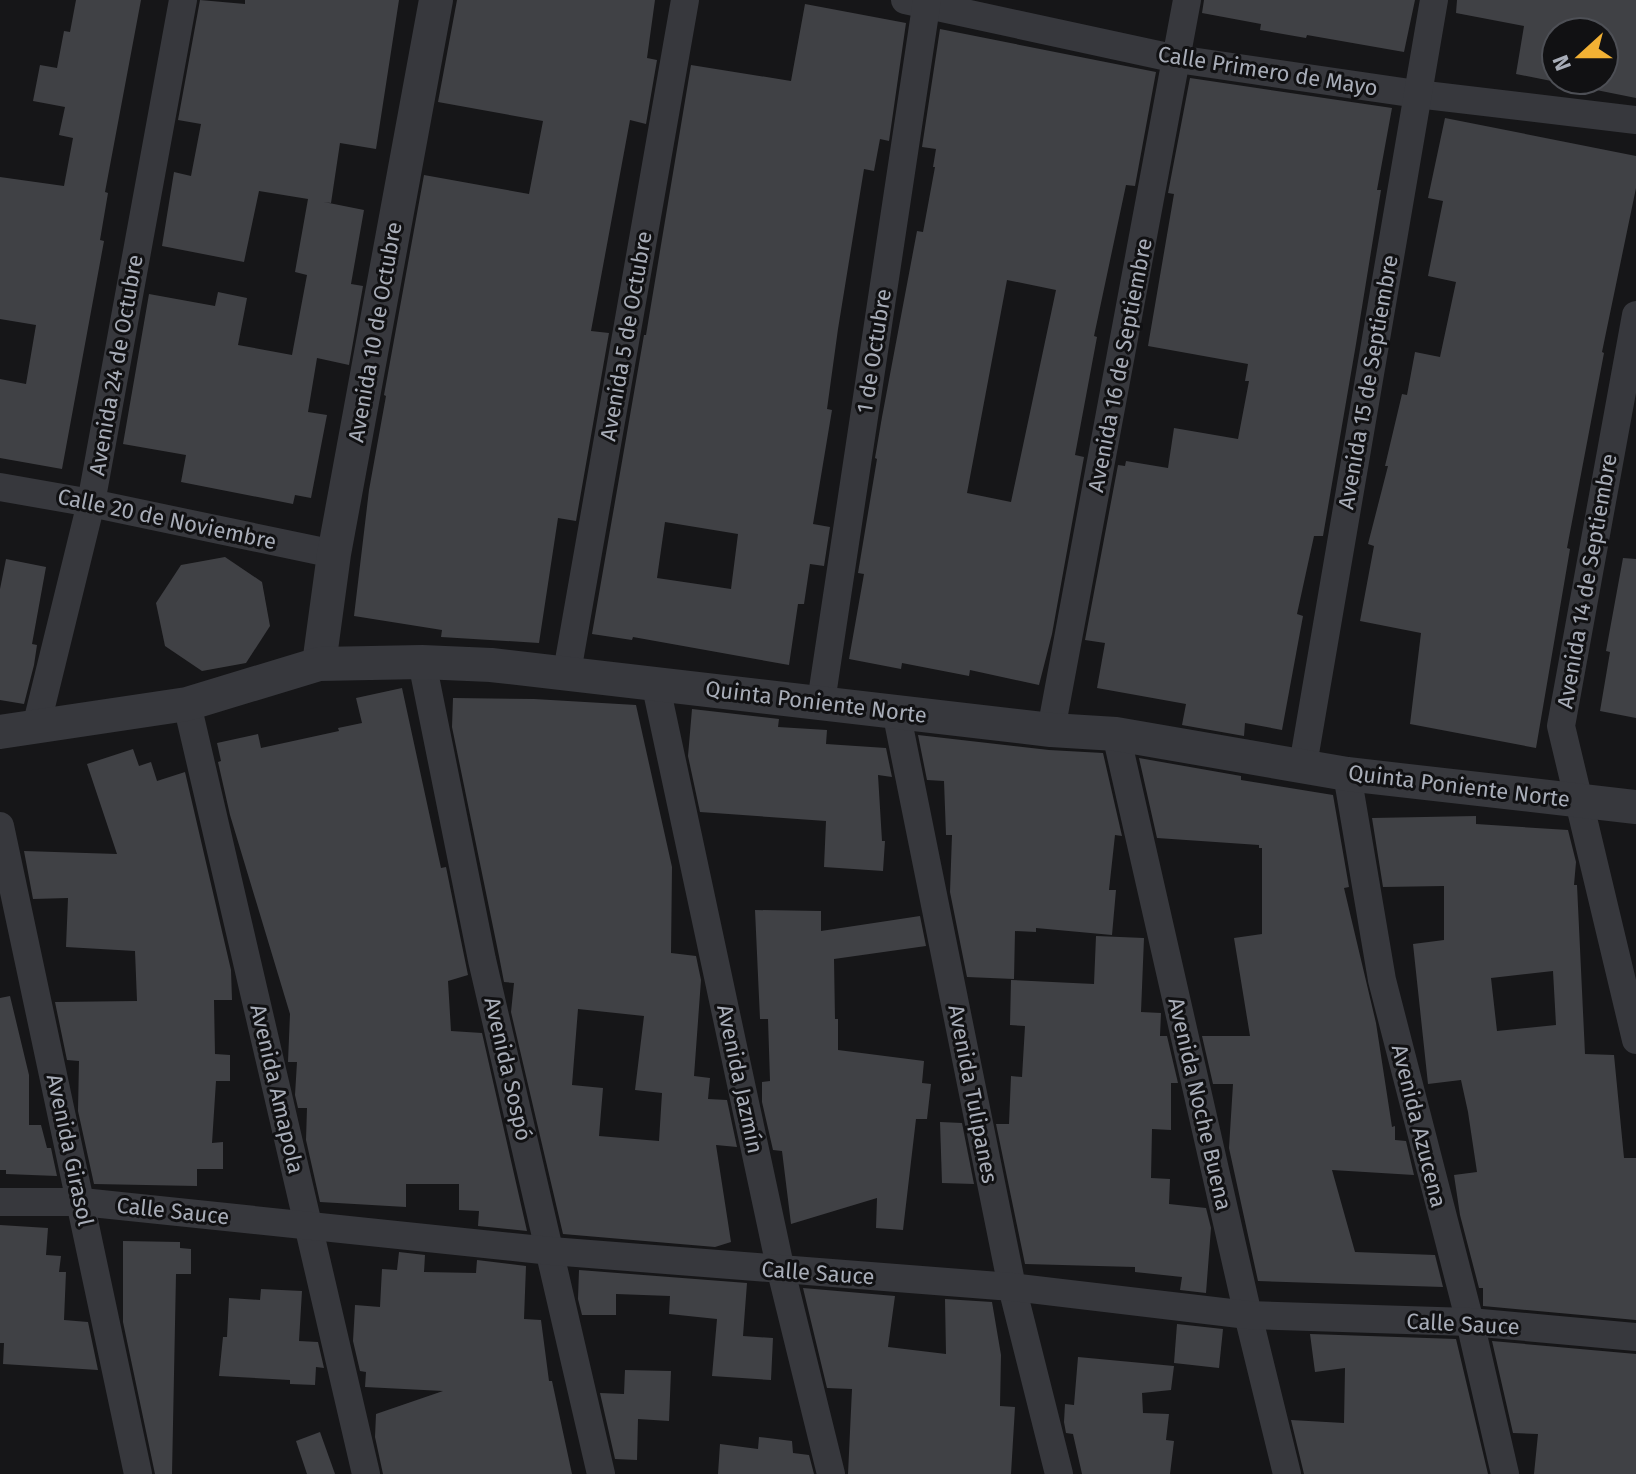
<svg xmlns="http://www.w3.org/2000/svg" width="1636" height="1474" font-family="'Fira Sans',sans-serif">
<rect width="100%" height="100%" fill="#161618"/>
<!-- building -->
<g fill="#404145" fill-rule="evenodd">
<polygon points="76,0 141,0 105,192 108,193 100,240 104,241 62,469 0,458 0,379 26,384 36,325 0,319 0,177 64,186 73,138 59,135 65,107 33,101 40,65 57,68 64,31 70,32"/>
<polygon points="200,0 245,4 245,0 399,0 376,149 340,143 331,203 324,202 364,210 351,284 363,286 349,365 317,358 308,412 327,415 311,498 295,495 293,504 181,482 186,455 123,444 149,294 215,306 218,292 247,298 238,345 292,355 307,275 295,272 308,199 259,191 244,262 162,246 174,172 191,176 201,124 178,120"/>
<polygon points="457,0 655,0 647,58 657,60 646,124 630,120 591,331 609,333 576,521 558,518 539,643 441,637 442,630 354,616 369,490 386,396 384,395 424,175 529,194 543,121 438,102"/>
<polygon points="1204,0 1415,0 1404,52 1307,35 1306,38 1260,30 1261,24 1202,13"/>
<path d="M1457 0H1636V98L1516 74 1524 26 1456 13ZM1556 32H1604V80H1556Z"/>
<path d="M805 4 906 23 889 141 880 139 874 171 864 169 838 329 827 409 832 410 813 524 830 527 824 566 810 564 804 604H798L789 665 633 637 632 640 592 634 644 335H646L691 65 791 81ZM665 522 738 534 731 589 657 578Z"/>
<path d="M940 29 1156 72 1135 186 1126 185 1094 336 1097 337 1075 455 1084 457 1052 634 1039 685 970 670 969 676 902 663 901 669 849 659 864 574 858 573 877 459 875 458 882 417 917 231 923 232 935 167H933L936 149 922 147ZM1007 280 1056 290 1011 502 967 493Z"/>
<polygon points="1190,78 1392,108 1377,190 1381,190 1356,344 1323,536 1314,536 1297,614 1303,616 1282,730 1245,723 1244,736 1182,725 1186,704 1097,688 1105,643 1085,640 1118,465 1125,466 1126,461 1168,468 1174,428 1238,439 1249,381 1245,381 1248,364 1148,346 1174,194 1168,193"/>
<polygon points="1445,118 1636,156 1636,188 1602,352 1604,353 1567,548 1570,549 1536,748 1410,724 1421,633 1360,621 1374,546 1368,544 1388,466 1385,466 1402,394 1407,395 1415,352 1440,357 1456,282 1428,276 1443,201 1428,198"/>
<polygon points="225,557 262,582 270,626 246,663 202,671 165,646 156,603 181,565"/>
<polygon points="1623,558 1636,559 1636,718 1600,711 1610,652 1606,651"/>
<polygon points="6,559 46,567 32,644 37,645 34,665 24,704 0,700 0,589"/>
<polygon points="402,688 441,868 446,867 468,975 448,981 451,1031 482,1033 527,1231 478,1226 479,1211 459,1210 459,1184 406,1184 406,1207 320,1202 306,1140 307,1108 298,1108 295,1095 297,1062 288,1062 290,1014 230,815 218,762 221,761 217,743 258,734 261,748 339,731 338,728 362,723 356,698"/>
<path d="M453 698 534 699 636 705 672 867 671 953 696 956 701 980 694 1076 710 1078 708 1099 727 1100 737 1147 716 1145 731 1242 715 1247 563 1234 511 1012 514 983 504 982 499 956 452 727ZM578 1009 644 1016 635 1090 662 1093 659 1141 599 1136 603 1088 572 1085Z"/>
<polygon points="692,709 779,719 778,727 827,730 826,744 886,748 892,777 878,775 882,841 885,841 883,871 824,867 826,821 700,812 688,756"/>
<polygon points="918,735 1049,750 1103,753 1122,836 1115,835 1109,890 1116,890 1112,935 1036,928 1036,932 1015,931 1014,979 967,977 950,892 952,835 946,835 944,781 927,780"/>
<polygon points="133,749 139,766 151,762 157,781 185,772 231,970 232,1000 214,1000 215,1054 230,1055 230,1081 216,1081 212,1143 223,1142 223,1169 197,1169 197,1186 94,1184 78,1111 79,1061 67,1060 55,1002 137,1001 135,951 66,947 68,898 33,899 24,851 117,854 87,764"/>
<polygon points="1139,758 1241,776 1241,780 1333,795 1349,887 1344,888 1376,1023 1392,1127 1395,1126 1395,1140 1406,1141 1414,1175 1332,1170 1355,1252 1435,1255 1443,1287 1258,1281 1229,1148 1233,1084 1213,1084 1202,1036 1250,1036 1234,938 1262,934 1262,848 1259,848 1259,845 1157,838"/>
<path d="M1476 816V824L1568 830 1576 862 1574 885H1577L1585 1054 1614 1055 1624 1158H1636V1320L1483 1306V1288H1479L1460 1215 1454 1175 1477 1172 1468 1112 1461 1080 1428 1084 1413 944 1444 940V886L1383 887 1372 818ZM1553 971 1556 1025 1497 1031 1491 978Z"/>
<polygon points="755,910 821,911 821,931 920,916 926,946 834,959 835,1019 838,1019 838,1050 924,1061 922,1083 931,1084 927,1119 916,1119 903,1230 876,1228 877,1198 791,1224 782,1151 773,1150 762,1102 762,1082 770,1081 768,1019 760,1019"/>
<polygon points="1096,936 1144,938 1141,1012 1161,1013 1160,1036 1167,1036 1178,1083 1171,1083 1171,1130 1152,1129 1151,1178 1170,1179 1169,1204 1206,1208 1211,1228 1206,1293 1180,1290 1182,1277 1135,1272 1135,1267 1025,1264 996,1124 1009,1124 1011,1076 1022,1077 1025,1026 1010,1025 1011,980 1094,984"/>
<polygon points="10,996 29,1075 29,1125 41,1125 47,1148 51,1148 57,1176 6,1174 6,1170 0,1170 0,998"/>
<polygon points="940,1122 962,1123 974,1184 942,1183"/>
<polygon points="0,1225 48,1228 46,1255 61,1256 59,1272 66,1272 64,1320 88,1322 98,1370 3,1364 4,1343 0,1343"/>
<polygon points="123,1241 180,1242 180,1248 191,1249 191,1274 176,1274 172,1474 155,1474 123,1322"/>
<polygon points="399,1252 425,1255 424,1272 476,1273 477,1260 526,1266 524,1319 541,1320 549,1381 552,1381 572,1474 383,1474 375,1437 376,1414 443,1391 365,1387 366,1372 360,1371 353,1341 355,1305 380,1307 382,1269 397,1270"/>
<polygon points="579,1270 747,1283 743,1336 773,1338 771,1380 712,1376 717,1319 669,1314 670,1296 616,1294 616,1315 582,1315 578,1299"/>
<polygon points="803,1288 895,1296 888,1347 946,1354 945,1299 992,1302 1001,1355 1000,1406 1015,1407 1011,1474 848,1474 852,1389 827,1388"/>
<polygon points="261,1289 302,1291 299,1341 318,1342 324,1368 316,1367 315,1385 290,1384 290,1380 219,1376 223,1337 227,1337 229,1298 260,1300"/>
<polygon points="1177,1324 1223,1329 1219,1368 1174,1363"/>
<polygon points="1310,1334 1456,1339 1488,1474 1304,1474 1291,1420 1344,1423 1345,1368 1315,1372"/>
<polygon points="1492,1341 1636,1354 1636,1474 1534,1474 1538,1434 1513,1433"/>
<polygon points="1078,1357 1174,1366 1171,1390 1142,1393 1143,1413 1169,1414 1166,1440 1174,1441 1170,1474 1082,1474 1073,1434 1066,1433 1064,1422 1065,1404 1074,1405"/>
<polygon points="625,1370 671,1371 669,1421 638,1419 637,1460 615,1459 600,1393 624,1394"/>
<polygon points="320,1432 335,1474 307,1474 296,1441"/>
<polygon points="759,1437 792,1441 793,1453 809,1455 814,1474 718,1474 720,1444 758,1449"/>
</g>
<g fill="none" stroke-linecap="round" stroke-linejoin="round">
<!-- minor -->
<g stroke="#37383d" stroke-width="28">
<polyline points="905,0 1177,59 1417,94 1636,120"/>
<polyline points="1636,315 1561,726 1636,1040"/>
<polyline points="0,487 91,503 334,554"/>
<polyline points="422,662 482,960 601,1474"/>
<polyline points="567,672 685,0"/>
<polyline points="655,682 781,1271 831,1474"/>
<polyline points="821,702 927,0"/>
<polyline points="187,704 366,1474"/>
<polyline points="896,711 1012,1287 1059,1474"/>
<polyline points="36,727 91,503 183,0"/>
<polyline points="1051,730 1187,0"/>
<polyline points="1116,734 1248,1315 1287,1474"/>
<polyline points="1303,765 1434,0"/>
<polyline points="1347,774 1382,980 1470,1322 1505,1474"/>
<polyline points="0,826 138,1474"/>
<polyline points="0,1202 82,1202 551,1251 1012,1287 1248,1315 1470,1322 1636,1337"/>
</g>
<!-- tertiary -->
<g stroke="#37383d" stroke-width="34">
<polyline points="319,664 334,554 436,0"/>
<polyline points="0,732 187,704 319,664 422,662 491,665 1051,730 1116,734 1347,774 1636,807"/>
</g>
</g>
<g text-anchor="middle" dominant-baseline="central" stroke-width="6" stroke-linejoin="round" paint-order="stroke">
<!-- street labels -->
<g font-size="22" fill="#a8adb8" stroke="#111113">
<text transform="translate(1268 71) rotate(9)">Calle Primero de Mayo</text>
<text transform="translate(375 332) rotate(-80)">Avenida 10 de Octubre</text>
<text transform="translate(626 336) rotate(-80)">Avenida 5 de Octubre</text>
<text transform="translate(874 351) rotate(-81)">1 de Octubre</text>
<text transform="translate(116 365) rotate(-80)">Avenida 24 de Octubre</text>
<text transform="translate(1120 365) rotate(-79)">Avenida 16 de Septiembre</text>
<text transform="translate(1368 382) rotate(-80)">Avenida 15 de Septiembre</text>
<text transform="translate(167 519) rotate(12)">Calle 20 de Noviembre</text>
<text transform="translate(1587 581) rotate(-80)">Avenida 14 de Septiembre</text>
<text transform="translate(816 702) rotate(7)">Quinta Poniente Norte</text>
<text transform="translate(1459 786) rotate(7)">Quinta Poniente Norte</text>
<text transform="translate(508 1069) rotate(77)">Avenida Sospó</text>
<text transform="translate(740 1079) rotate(78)">Avenida Jazmín</text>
<text transform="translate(277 1089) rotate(77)">Avenida Amapola</text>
<text transform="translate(973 1094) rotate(79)">Avenida Tulipanes</text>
<text transform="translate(1200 1104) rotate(77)">Avenida Noche Buena</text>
<text transform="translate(1419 1126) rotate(76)">Avenida Azucena</text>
<text transform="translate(70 1150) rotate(78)">Avenida Girasol</text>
<text transform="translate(173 1211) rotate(6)">Calle Sauce</text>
<text transform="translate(818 1273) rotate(4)">Calle Sauce</text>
<text transform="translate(1463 1324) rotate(3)">Calle Sauce</text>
</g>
</g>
<!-- north arrow -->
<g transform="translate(1580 56) rotate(249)"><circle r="38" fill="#111113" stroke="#4d4f55" stroke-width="2"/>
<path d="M0-6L14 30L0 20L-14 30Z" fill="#f2b134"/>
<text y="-12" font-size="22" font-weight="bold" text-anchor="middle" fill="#a8adb8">N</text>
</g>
</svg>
